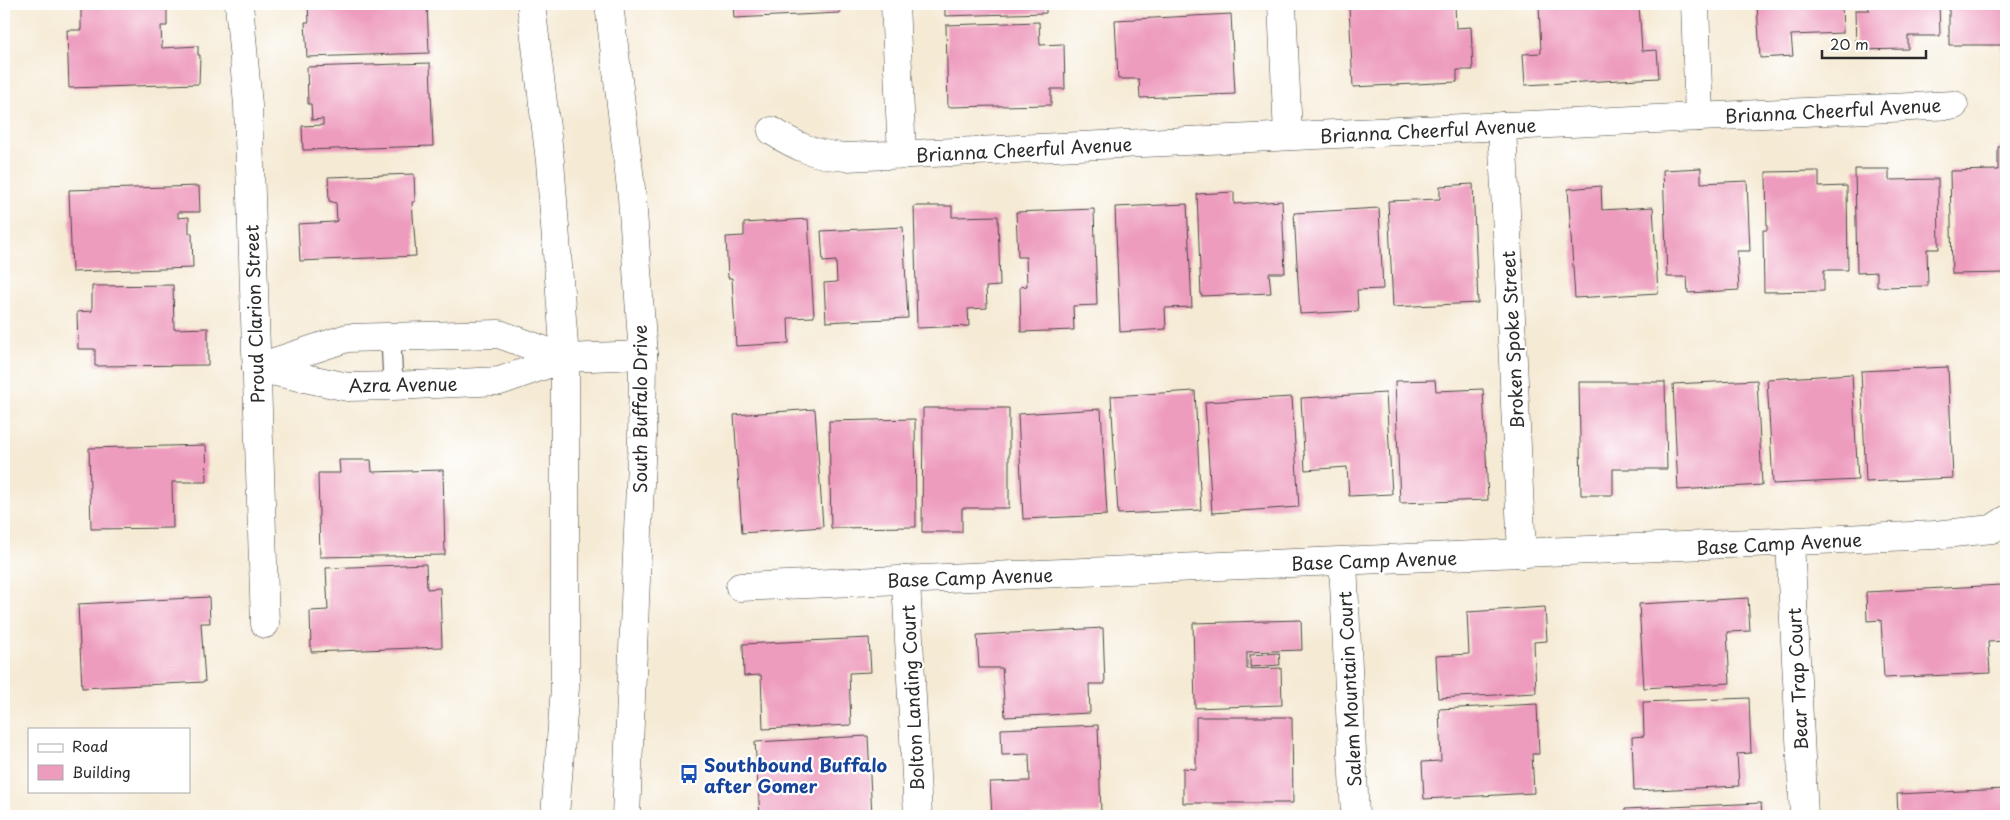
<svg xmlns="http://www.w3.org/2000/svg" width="2010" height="820" font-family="'Playpen Sans',sans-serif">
<rect width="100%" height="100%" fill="#fff"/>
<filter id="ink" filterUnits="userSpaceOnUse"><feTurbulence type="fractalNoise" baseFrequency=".02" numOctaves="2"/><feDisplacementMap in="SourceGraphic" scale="10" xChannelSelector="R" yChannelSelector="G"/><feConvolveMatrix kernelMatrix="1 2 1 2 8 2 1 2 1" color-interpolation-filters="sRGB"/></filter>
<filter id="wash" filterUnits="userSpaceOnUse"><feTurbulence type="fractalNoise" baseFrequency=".0096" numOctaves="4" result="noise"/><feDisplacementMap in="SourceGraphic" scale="20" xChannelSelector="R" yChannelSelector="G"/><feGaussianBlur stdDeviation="1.12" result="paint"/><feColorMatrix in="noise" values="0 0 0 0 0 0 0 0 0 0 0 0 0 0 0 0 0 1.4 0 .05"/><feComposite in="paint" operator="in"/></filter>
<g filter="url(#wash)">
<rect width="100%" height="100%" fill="#f5ead4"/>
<g id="blocks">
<!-- building -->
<g fill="#ee9cbe">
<polygon points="81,4 167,4 167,26 161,26 162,48 198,46 198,55 200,55 199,84 69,88 67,30 81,30"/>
<polygon points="319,4 427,4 429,53 307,57 305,22 309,22 308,5"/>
<polygon points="733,4 839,4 840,13 734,18"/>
<polygon points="945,4 1046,4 1046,13 945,16"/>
<polygon points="1414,4 1455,4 1456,28 1471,27 1473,70 1457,70 1457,82 1353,87 1349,7"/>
<polygon points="1539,4 1639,4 1642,51 1657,50 1659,78 1525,85 1523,54 1541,53"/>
<polygon points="1757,4 1842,4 1843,33 1791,35 1793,56 1760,58"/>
<polygon points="1865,4 1939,4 1940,36 1908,36 1908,49 1856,50 1855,10 1870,10"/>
<polygon points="1949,4 2006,4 2006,66 2002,66 2002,45 1949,45"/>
<polygon points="1231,14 1235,94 1140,98 1139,79 1118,79 1115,20"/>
<polygon points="1039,22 1040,45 1064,44 1065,89 1051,89 1051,105 948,107 946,25"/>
<polygon points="430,63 433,146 303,150 302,126 323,125 323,119 312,120 311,104 308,104 307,67"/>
<polygon points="2006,146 2006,273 1952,274 1950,171 1998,170 1998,147"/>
<polygon points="1701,168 1701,183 1747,181 1750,251 1737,251 1739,290 1688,293 1687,277 1667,277 1663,170"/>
<polygon points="1855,169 1889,169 1889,180 1938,179 1939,249 1927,249 1928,286 1877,287 1877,272 1857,273"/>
<polygon points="1819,171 1819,187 1847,186 1848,270 1824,270 1824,291 1764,292 1763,230 1767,230 1766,172"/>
<polygon points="414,174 415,202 412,202 416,256 300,261 298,224 334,222 337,221 336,203 329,201 328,177"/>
<polygon points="1473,184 1478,303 1393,307 1388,201 1440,199 1440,186"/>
<polygon points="199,186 200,212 178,212 178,218 189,217 189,233 192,233 193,268 72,272 69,190"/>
<polygon points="1601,186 1602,210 1653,207 1658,293 1575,298 1568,189"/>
<polygon points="1234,192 1234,204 1282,201 1285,273 1269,273 1271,293 1201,296 1197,194"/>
<polygon points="1187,204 1192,307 1165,308 1166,329 1120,332 1115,207"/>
<polygon points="914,206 952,206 952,217 998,216 1000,286 986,287 987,308 968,309 969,326 917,328"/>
<polygon points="1379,208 1383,289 1357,290 1358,311 1300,314 1294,213"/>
<polygon points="1094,209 1097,305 1073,306 1074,330 1021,332 1020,287 1027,286 1026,257 1018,257 1016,212"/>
<polygon points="808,219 814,317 788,318 789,343 736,346 732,278 728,278 726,237 744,236 744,223"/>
<polygon points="903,227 908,318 826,322 824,283 837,282 836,261 823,262 821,231"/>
<polygon points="173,285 174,329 208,328 208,365 95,366 95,349 78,349 77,312 92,311 92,286"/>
<polygon points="1948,367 1953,478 1866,482 1861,371"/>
<polygon points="1852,374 1858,480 1773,484 1767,379"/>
<polygon points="1435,380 1436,391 1483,389 1488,500 1400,503 1395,381"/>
<polygon points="1757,380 1762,485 1678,490 1673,384"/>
<polygon points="1579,382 1665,382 1667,469 1613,469 1613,495 1581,495"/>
<polygon points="1195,391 1201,510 1118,514 1111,396"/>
<polygon points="1386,393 1392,494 1349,496 1347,467 1305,470 1301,398"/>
<polygon points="1292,397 1299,507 1212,513 1205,402"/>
<polygon points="923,408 1009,408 1009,508 962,508 962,532 922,532"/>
<polygon points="815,409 823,527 742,533 734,415"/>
<polygon points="1101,409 1107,515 1023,519 1018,414"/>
<polygon points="915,419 916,527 831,528 829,421"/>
<polygon points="206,445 207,482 172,482 173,528 91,529 89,448"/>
<polygon points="339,460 371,460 372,472 443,470 445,555 320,557 318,473 340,473"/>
<polygon points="426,564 427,589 440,588 442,647 311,652 310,611 328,610 326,568"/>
<polygon points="2002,585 2005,641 1988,642 1990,673 1884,678 1881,620 1867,621 1866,592"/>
<polygon points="209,597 210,623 201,623 205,682 82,688 78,604"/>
<polygon points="1748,598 1750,631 1727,632 1730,683 1644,688 1639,604"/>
<polygon points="1545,607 1547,641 1534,642 1536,693 1438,698 1436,656 1469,654 1467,612"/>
<polygon points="1301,620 1302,650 1247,652 1247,669 1281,668 1282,705 1195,708 1193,623"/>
<polygon points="1103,628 1105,684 1089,684 1090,713 1005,717 1002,668 979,668 977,635"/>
<polygon points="869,638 871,672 849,673 851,725 763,729 761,675 744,676 743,644"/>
<polygon points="1279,653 1280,665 1250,667 1250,655"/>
<polygon points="1749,698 1751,753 1737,754 1739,786 1634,791 1632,737 1644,736 1643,702"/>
<polygon points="1537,704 1539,754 1532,754 1534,793 1424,799 1422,762 1441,761 1439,709"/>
<polygon points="1196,717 1292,717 1293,803 1183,803 1183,768 1196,769"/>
<polygon points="1098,725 1101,813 992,816 990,782 1030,781 1029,754 1002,755 1001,729"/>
<polygon points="868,736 872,816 760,816 755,742"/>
<polygon points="2006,789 2006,816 1898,816 1897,794"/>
<polygon points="1761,803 1762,816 1625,816 1625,809"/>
<polygon points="1566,813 1566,816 1538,816 1538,815"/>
</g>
</g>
</g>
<g filter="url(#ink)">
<use href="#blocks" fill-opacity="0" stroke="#494844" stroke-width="1"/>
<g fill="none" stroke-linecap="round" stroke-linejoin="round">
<!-- service casing -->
<g stroke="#494844" stroke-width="21">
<polyline id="service" points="391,337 393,386"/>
</g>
<!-- minor casing -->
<g stroke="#494844" stroke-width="29">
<g id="minor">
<polyline points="239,4 248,105 265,624"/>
<polyline points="895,4 902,155"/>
<polyline points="1282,4 1288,136"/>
<polyline points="1695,4 1699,117"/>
<polyline points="1502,126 1522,554"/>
<path d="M772 131C797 147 815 155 846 157L1954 105"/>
<polyline points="256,368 348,387 393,386 500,381 565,358 643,355"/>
<polyline points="256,368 347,338 499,334 565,358"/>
<polyline points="1790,542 1804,816"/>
<polyline points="1343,562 1355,816"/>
<polyline points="906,580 918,816"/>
<polyline points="740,587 1934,535 1992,529 2006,520"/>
</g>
</g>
<!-- secondary casing -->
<g stroke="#494844" stroke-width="29">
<g id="secondary">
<polyline points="531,4 550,161 565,358 565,688 555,816"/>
<polyline points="609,4 632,197 643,355 642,437 626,816"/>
</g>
</g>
<!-- service -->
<use href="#service" stroke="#fff" stroke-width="19"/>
<!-- minor -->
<use href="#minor" stroke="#fff" stroke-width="28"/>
<!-- secondary -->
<use href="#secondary" stroke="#fff" stroke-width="28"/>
</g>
</g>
<!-- icons -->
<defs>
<g id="bus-bare" transform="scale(1.5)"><path d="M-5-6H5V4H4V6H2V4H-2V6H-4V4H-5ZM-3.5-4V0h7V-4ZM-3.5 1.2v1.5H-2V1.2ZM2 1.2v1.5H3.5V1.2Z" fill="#1a4fb4" stroke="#fff" stroke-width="2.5" paint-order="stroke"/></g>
</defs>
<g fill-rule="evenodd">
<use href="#bus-bare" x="689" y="774"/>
</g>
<g text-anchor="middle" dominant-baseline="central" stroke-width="4.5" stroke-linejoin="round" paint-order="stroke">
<!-- street labels -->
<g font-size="18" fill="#2b2b2b" stroke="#fff">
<text transform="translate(1833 110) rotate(-3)">Brianna Cheerful Avenue</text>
<text transform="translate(1428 130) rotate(-3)">Brianna Cheerful Avenue</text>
<text transform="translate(1024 149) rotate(-3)">Brianna Cheerful Avenue</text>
<text transform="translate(254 314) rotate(-92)">Proud Clarion Street</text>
<text transform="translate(1512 340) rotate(-93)">Broken Spoke Street</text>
<text transform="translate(403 384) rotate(-1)">Azra Avenue</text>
<text transform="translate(639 409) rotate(-90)">South Buffalo Drive</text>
<text transform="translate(1779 543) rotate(-3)">Base Camp Avenue</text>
<text transform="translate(1374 560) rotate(-2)">Base Camp Avenue</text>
<text transform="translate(970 577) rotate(-2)">Base Camp Avenue</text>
<text transform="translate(1797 679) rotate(-93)">Bear Trap Court</text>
<text transform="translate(1349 689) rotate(-93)">Salem Mountain Court</text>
<text transform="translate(912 698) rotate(-93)">Bolton Landing Court</text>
</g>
<!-- transit labels -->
<g font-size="18" font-weight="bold" fill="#164399" stroke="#fff" text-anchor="start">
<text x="704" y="764">Southbound Buffalo<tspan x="704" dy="21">after Gomer</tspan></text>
</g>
</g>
<!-- margin -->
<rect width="2010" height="820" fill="none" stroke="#fff" stroke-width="20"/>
<!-- legend -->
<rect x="28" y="728" width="162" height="65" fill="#ffffff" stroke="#aaaaaa"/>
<rect x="38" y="744" width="25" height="8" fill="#ffffff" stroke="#aaaaaa"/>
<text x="72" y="752" font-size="15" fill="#2b2b2b">Road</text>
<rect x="38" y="765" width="25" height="15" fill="#ee9cbe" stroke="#aaaaaa"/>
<text x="72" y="778" font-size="15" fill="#2b2b2b">Building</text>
<!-- scale -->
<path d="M1822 50v8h104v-8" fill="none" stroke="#2b2b2b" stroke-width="2.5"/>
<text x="1830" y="50" font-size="15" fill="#2b2b2b" stroke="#ffffff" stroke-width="4" paint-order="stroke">20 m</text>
</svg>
